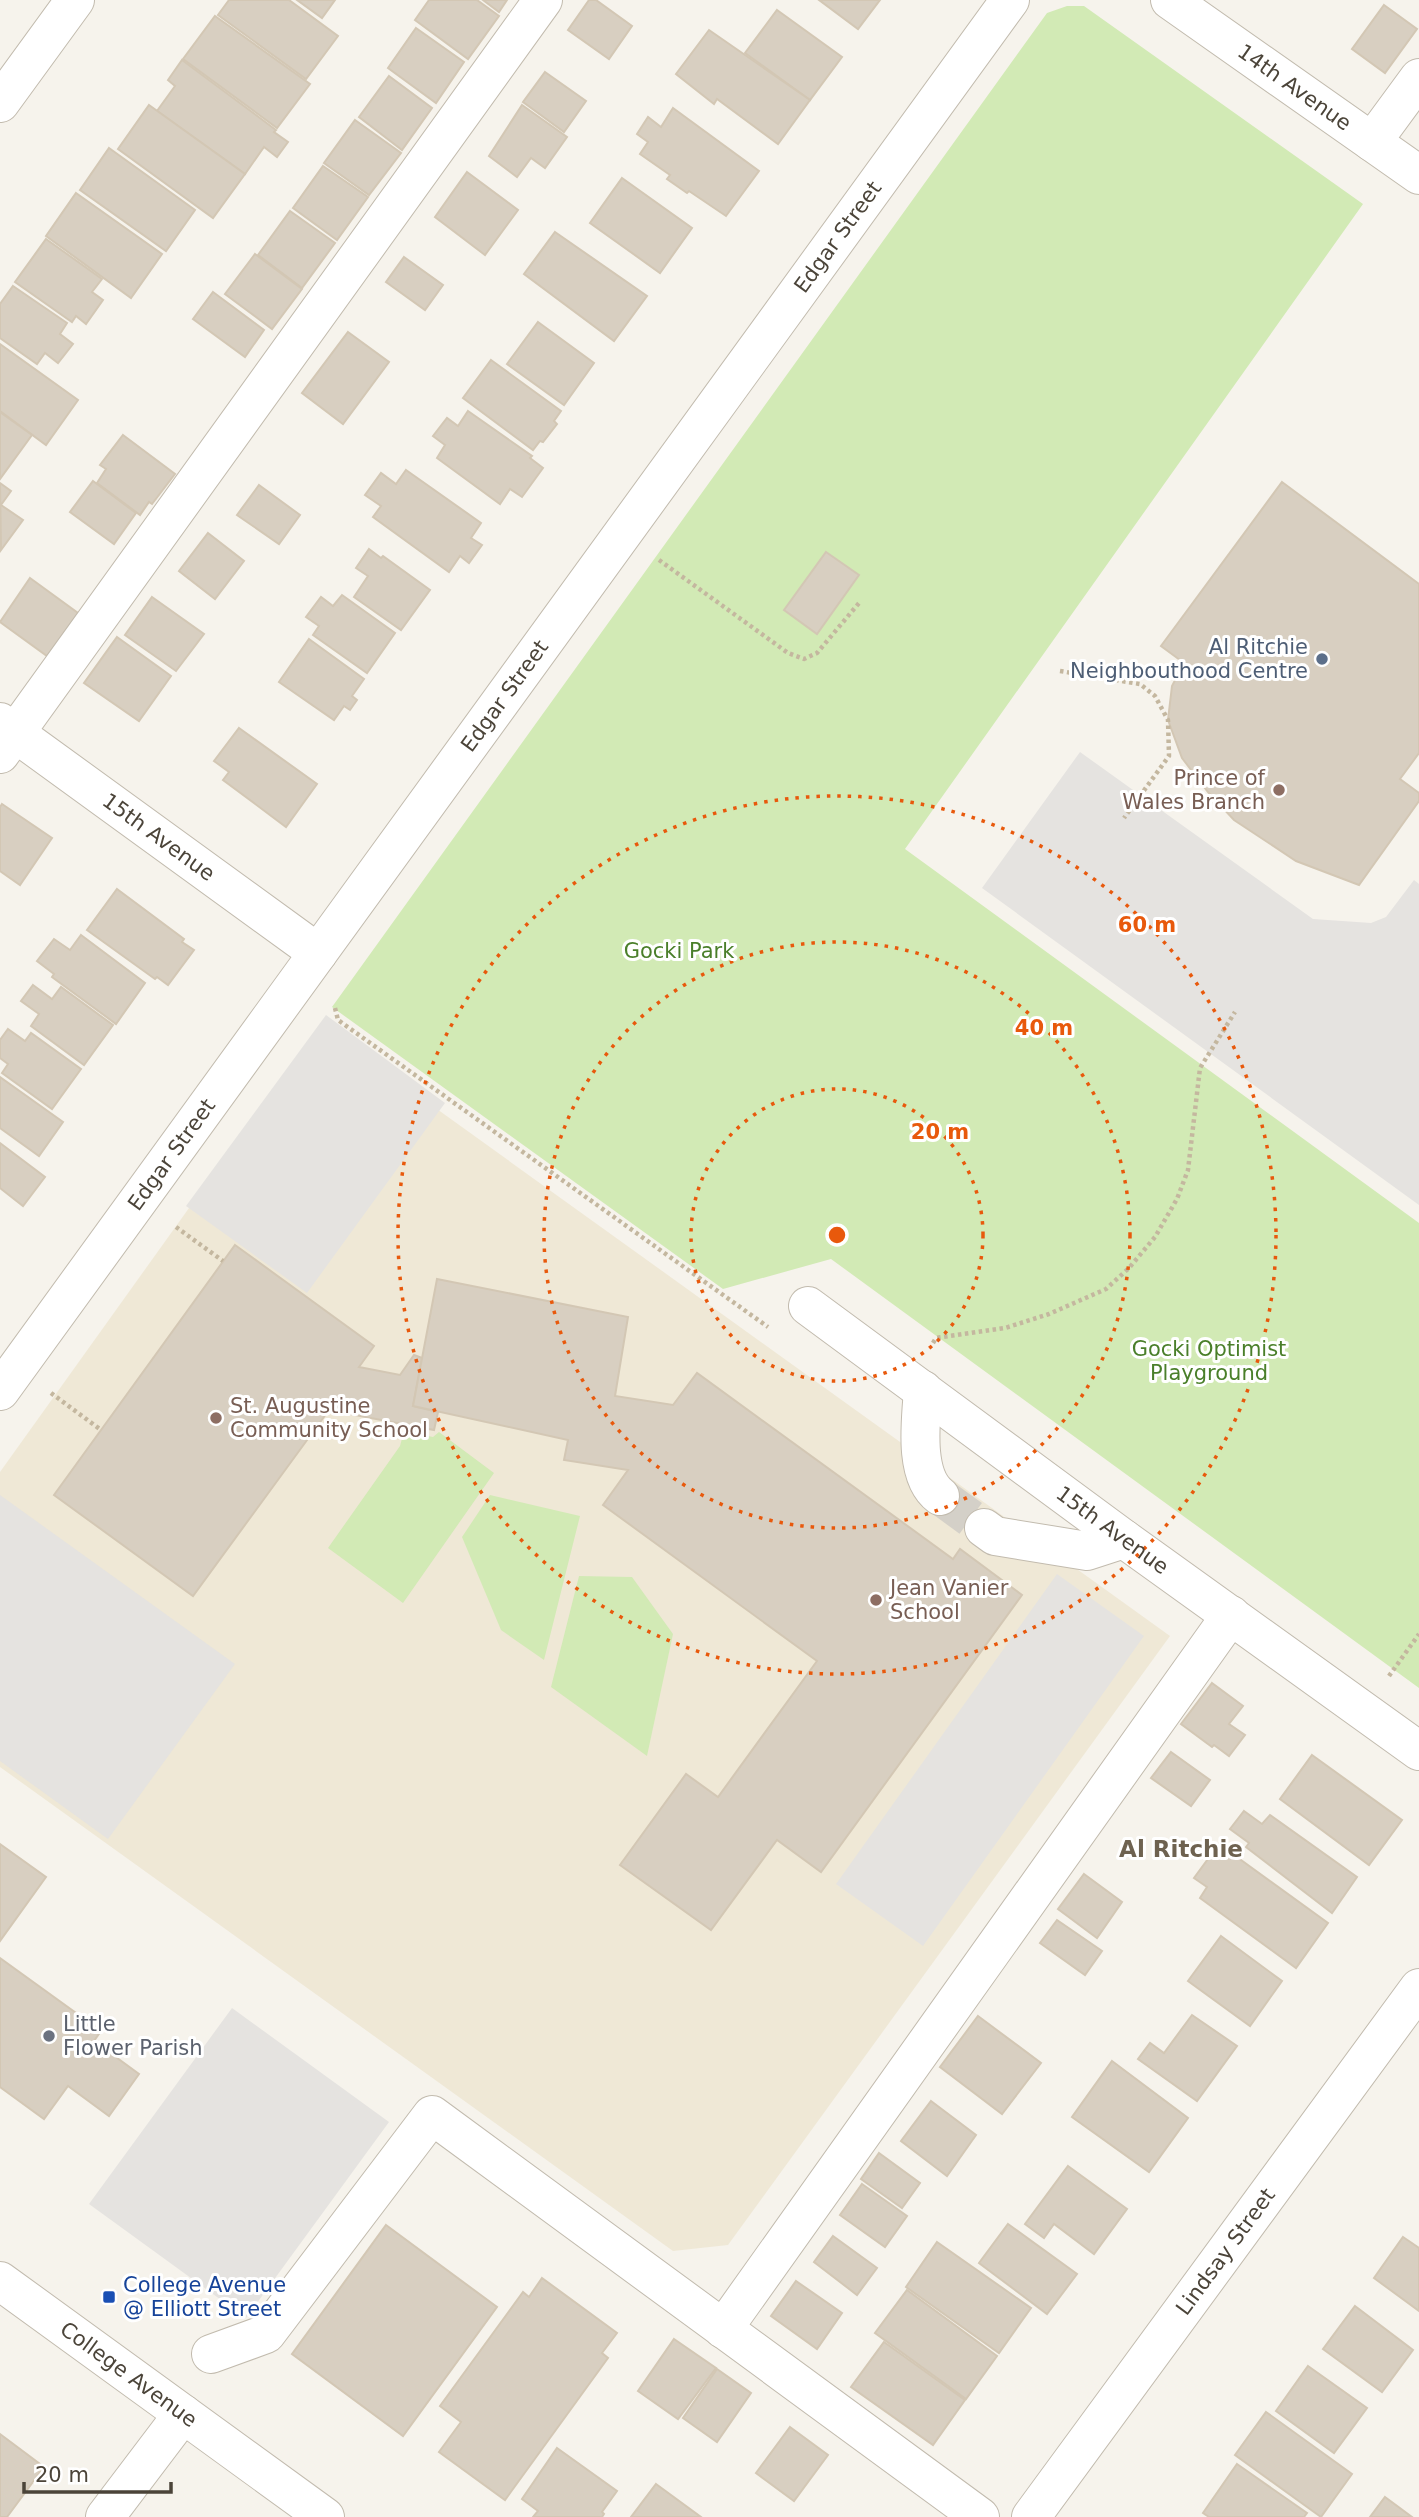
<svg xmlns="http://www.w3.org/2000/svg" width="1419" height="2517" font-family="'DejaVu Sans',sans-serif">
<rect width="100%" height="100%" fill="#f6f3ec"/>
<!-- education -->
<polygon fill="#efe8d6" points="320,1025 1170,1636 728,2245 673,2251 0,1767 0,1472"/>
<!-- green -->
<g fill="#d2eab5">
<polygon points="1067,6 1084,6 1363,204 905,849 1419,1223 1419,1688 831,1259 723,1289 332,1007 1047,13"/>
<polygon points="404,1431 433,1437 439,1432 494,1473 403,1603 328,1548 400,1446"/>
<polygon points="490,1495 580,1516 544,1660 501,1630 462,1537"/>
<polygon points="579,1576 632,1577 673,1634 647,1756 551,1687"/>
</g>
<!-- parking -->
<g fill="#e5e3e0">
<polygon points="1080,752 1313,919 1371,923 1386,917 1414,880 1419,884 1419,1205 982,888"/>
<polygon points="326,1015 445,1103 307,1293 186,1206"/>
<polygon points="0,1495 235,1664 108,1839 0,1761"/>
<polygon points="1057,1574 1144,1636 923,1946 836,1884"/>
<polygon points="232,2008 389,2122 246,2318 89,2204"/>
</g>
<!-- building -->
<g fill="#d8cfc1" stroke="#d3c7b4" stroke-width="2">
<polygon points="229,0 289,0 338,36 306,79 218,15"/>
<polygon points="297,0 335,0 322,18"/>
<polygon points="429,0 477,0 499,16 468,59 415,20"/>
<polygon points="483,0 507,0 499,12"/>
<polygon points="589,0 596,0 632,26 609,59 568,30"/>
<polygon points="819,0 880,0 858,29"/>
<polygon points="1384,5 1417,29 1385,73 1352,49"/>
<polygon points="777,10 842,57 810,100 745,53"/>
<polygon points="215,16 310,84 277,128 183,59"/>
<polygon points="416,28 464,62 436,103 388,68"/>
<polygon points="709,30 810,100 778,144 717,99 714,104 676,74"/>
<polygon points="182,60 276,130 274,132 288,142 277,157 264,147 245,174 157,111 175,86 168,80"/>
<polygon points="545,72 586,101 564,132 523,102"/>
<polygon points="389,76 432,108 402,150 359,117"/>
<polygon points="149,105 245,174 213,218 118,149"/>
<polygon points="522,105 567,137 545,168 531,158 517,177 489,156"/>
<polygon points="673,108 759,171 726,216 689,191 687,193 667,179 670,175 640,154 648,142 637,134 648,117 661,127"/>
<polygon points="355,120 401,153 369,195 324,163"/>
<polygon points="109,148 195,210 166,251 80,190"/>
<polygon points="323,166 368,197 337,240 293,208"/>
<polygon points="467,172 518,210 485,255 435,217"/>
<polygon points="622,178 692,228 660,273 590,223"/>
<polygon points="76,193 162,254 131,298 46,236"/>
<polygon points="290,211 335,243 302,288 258,255"/>
<polygon points="555,232 647,296 614,341 524,274"/>
<polygon points="46,239 102,279 92,292 103,300 86,324 76,316 72,322 15,282"/>
<polygon points="255,254 302,289 272,329 225,294"/>
<polygon points="404,257 443,285 425,310 386,282"/>
<polygon points="13,286 67,323 60,334 73,344 58,363 45,353 37,364 0,338 0,304"/>
<polygon points="213,292 264,330 245,357 193,319"/>
<polygon points="538,322 594,363 564,405 507,364"/>
<polygon points="348,332 389,362 343,424 302,393"/>
<polygon points="0,344 78,400 46,445 0,411"/>
<polygon points="491,360 561,411 554,421 557,424 543,442 540,441 533,450 463,398"/>
<polygon points="468,411 532,456 530,458 543,468 522,497 510,489 500,504 437,458 445,445 433,436 447,418 458,426"/>
<polygon points="0,412 32,435 0,479"/>
<polygon points="123,435 175,474 152,504 149,502 140,515 97,483 106,469 100,465"/>
<polygon points="406,470 481,523 471,538 482,545 469,563 460,556 449,572 373,517 381,506 365,495 381,473 396,484"/>
<polygon points="93,481 136,513 114,544 70,512"/>
<polygon points="1282,482 1419,584 1419,753 1400,779 1419,793 1419,801 1359,885 1296,861 1234,820 1208,792 1182,758 1168,720 1172,686 1184,663 1161,646"/>
<polygon points="0,483 11,491 1,505 23,520 1,550"/>
<polygon points="259,485 300,515 279,544 237,515"/>
<polygon points="208,533 244,561 215,599 179,571"/>
<polygon points="369,549 381,558 383,556 430,590 401,630 354,597 368,576 356,568"/>
<polygon points="826,552 859,575 817,634 784,610"/>
<polygon points="30,578 78,613 47,656 0,622"/>
<polygon points="342,595 395,633 367,673 313,635 319,626 306,617 321,597 333,606"/>
<polygon points="152,597 204,634 176,671 125,635"/>
<polygon points="117,637 171,676 139,721 84,683"/>
<polygon points="309,639 364,679 352,696 357,700 350,710 344,706 334,720 279,682"/>
<polygon points="239,728 317,784 286,827 223,780 229,772 214,761"/>
<polygon points="2,804 52,838 20,885 0,871 0,807"/>
<polygon points="117,889 184,939 182,942 194,950 168,985 157,977 155,979 87,930"/>
<polygon points="81,935 145,983 116,1024 52,977 54,974 37,961 54,939 70,950"/>
<polygon points="33,985 52,999 61,987 113,1025 84,1065 31,1026 39,1014 21,1001"/>
<polygon points="8,1029 25,1041 31,1033 81,1069 52,1109 2,1073 8,1064 0,1058 0,1040"/>
<polygon points="0,1077 63,1122 39,1156 0,1128"/>
<polygon points="0,1143 45,1177 23,1206 0,1188"/>
<polygon points="235,1245 374,1346 359,1367 400,1375 414,1355 422,1358 413,1406 438,1412 434,1430 329,1410 193,1596 54,1495"/>
<polygon points="437,1279 628,1317 615,1396 673,1405 697,1373 953,1559 960,1549 1022,1595 821,1872 777,1840 711,1930 620,1865 686,1774 718,1797 817,1661 603,1505 628,1470 564,1460 568,1440 413,1406"/>
<polygon points="1212,1683 1243,1706 1229,1724 1245,1735 1229,1756 1214,1745 1212,1747 1181,1724"/>
<polygon points="1171,1752 1210,1780 1191,1806 1151,1778"/>
<polygon points="1312,1755 1402,1820 1369,1865 1280,1799"/>
<polygon points="1244,1811 1262,1824 1270,1815 1357,1877 1332,1913 1246,1847 1249,1843 1230,1829"/>
<polygon points="0,1844 46,1877 0,1941"/>
<polygon points="1219,1844 1328,1923 1296,1968 1200,1898 1207,1887 1194,1878"/>
<polygon points="1084,1874 1122,1902 1097,1938 1058,1909"/>
<polygon points="1057,1920 1102,1951 1085,1975 1040,1943"/>
<polygon points="1221,1936 1282,1981 1250,2026 1188,1981"/>
<polygon points="0,1958 101,2031 94,2041 139,2074 109,2116 68,2086 44,2119 0,2087"/>
<polygon points="1192,2015 1237,2046 1197,2101 1138,2059 1150,2043 1164,2053"/>
<polygon points="978,2016 1041,2063 1002,2114 940,2067"/>
<polygon points="1112,2061 1188,2118 1149,2172 1072,2117"/>
<polygon points="931,2101 976,2135 947,2176 901,2141"/>
<polygon points="879,2153 920,2183 902,2208 861,2179"/>
<polygon points="1068,2166 1127,2209 1094,2254 1054,2224 1044,2238 1025,2224"/>
<polygon points="862,2184 907,2216 885,2247 840,2215"/>
<polygon points="1008,2224 1077,2274 1047,2314 979,2263"/>
<polygon points="386,2225 497,2307 403,2436 292,2354"/>
<polygon points="833,2236 877,2268 857,2295 814,2262"/>
<polygon points="1403,2237 1419,2248 1419,2311 1374,2278"/>
<polygon points="937,2242 1031,2308 999,2353 906,2287"/>
<polygon points="542,2278 617,2333 602,2353 608,2358 505,2500 439,2452 461,2422 440,2406 523,2292 529,2297"/>
<polygon points="796,2281 842,2313 817,2349 771,2316"/>
<polygon points="907,2290 997,2356 966,2399 875,2333"/>
<polygon points="1355,2306 1413,2350 1382,2392 1323,2349"/>
<polygon points="674,2339 716,2368 678,2419 638,2391"/>
<polygon points="884,2342 965,2400 933,2445 851,2387"/>
<polygon points="1308,2366 1367,2408 1334,2453 1276,2411"/>
<polygon points="717,2369 751,2393 717,2442 683,2418"/>
<polygon points="1266,2412 1352,2474 1321,2517 1235,2455"/>
<polygon points="790,2427 828,2455 794,2501 756,2473"/>
<polygon points="0,2434 44,2467 7,2517 0,2517"/>
<polygon points="557,2448 617,2491 602,2512 604,2514 602,2517 533,2517 538,2511 522,2499"/>
<polygon points="1237,2464 1307,2513 1304,2517 1209,2517 1203,2513"/>
<polygon points="656,2484 701,2517 631,2517"/>
<polygon points="1385,2497 1412,2517 1370,2517"/>
</g>
<g fill="none" stroke-linecap="round" stroke-linejoin="round">
<!-- minor-tunnel -->
<polyline stroke="#d4d0c8" stroke-width="38" stroke-dasharray="38 19" stroke-linecap="butt" points="940,1496 984,1528"/>
<!-- minor casing -->
<g stroke="#c2bbae" stroke-width="40">
<g id="minor">
<path id="s1" d="M1170 0 1419 175"/>
<polyline points="0,103 75,0"/>
<polyline points="1372,142 1419,78"/>
<path id="s2" d="M0 722 318 953"/>
<polyline points="0,754 543,0"/>
<path id="s3" d="M808 1306 1124 1539 1419 1751"/>
<path d="M923 1390C921 1419 913 1476 940 1496"/>
<path id="s4" d="M0 1391 1010 0"/>
<polyline points="984,1528 995,1536 1087,1551 1124,1539"/>
<path id="s5" d="M0 2281 325 2517"/>
<polyline points="723,2329 1231,1615"/>
<polyline points="211,2354 266,2334 432,2115 980,2517"/>
<polyline points="105,2517 183,2414"/>
<path id="s6" d="M1031 2517 1419 1988"/>
</g>
</g>
<!-- path -->
<g stroke="#c4b79f" stroke-width="4.5" stroke-dasharray="3.5 3.5" stroke-linecap="butt">
<polyline points="659,560 788,653 804,659 817,653 859,603"/>
<polyline points="1060,671 1140,684 1155,696 1168,720 1169,756 1124,818"/>
<polyline points="335,1008 338,1020 768,1327"/>
<polyline points="176,1227 223,1261"/>
<polyline points="933,1343 936,1338 1005,1328 1049,1314 1106,1289 1129,1268 1155,1237 1177,1199 1188,1170 1200,1068 1235,1012"/>
<polyline points="51,1393 101,1430"/>
<polyline points="1389,1676 1419,1634"/>
</g>
<!-- minor -->
<use href="#minor" stroke="#fff" stroke-width="38"/>
</g>
<!-- distance rings -->
<g fill="none" stroke="#e8590c" stroke-width="3.5" stroke-dasharray="3.5 7">
<circle cx="837" cy="1235" r="146"/>
<circle cx="837" cy="1235" r="293"/>
<circle cx="837" cy="1235" r="439"/>
</g>
<!-- markers -->
<circle fill="#5c6f8a" stroke="#fff" stroke-width="2.5" cx="1322" cy="659" r="7"/>
<g fill="#8d6e63" stroke="#fff" stroke-width="2.5">
<circle cx="1279" cy="790" r="7"/>
<circle cx="216" cy="1418" r="7"/>
<circle cx="876" cy="1600" r="7"/>
</g>
<circle fill="#6b7280" stroke="#fff" stroke-width="2.5" cx="49" cy="2036" r="7"/>
<rect fill="#1a4fb4" stroke="#fff" stroke-width="2.5" x="102" y="2290" width="14" height="14" rx="3.5"/>
<g text-anchor="middle" dominant-baseline="central" stroke-width="6" stroke-linejoin="round" paint-order="stroke">
<!-- street labels -->
<g font-size="21" fill="#4b4439" stroke="#fff">
<text stroke="none"><textPath href="#s1" startOffset="152">14th Avenue</textPath></text>
<text stroke="none"><textPath href="#s4" startOffset="1426">Edgar Street</textPath></text>
<text stroke="none"><textPath href="#s4" startOffset="859">Edgar Street</textPath></text>
<text stroke="none"><textPath href="#s2" startOffset="196">15th Avenue</textPath></text>
<text stroke="none"><textPath href="#s4" startOffset="292">Edgar Street</textPath></text>
<text stroke="none"><textPath href="#s3" startOffset="378">15th Avenue</textPath></text>
<text stroke="none"><textPath href="#s6" startOffset="329">Lindsay Street</textPath></text>
<text stroke="none"><textPath href="#s5" startOffset="159">College Avenue</textPath></text>
</g>
<!-- service labels -->
<g font-size="21" fill="#4e5e75" stroke="#fff" text-anchor="end">
<text x="1308" y="647">Al Ritchie<tspan x="1308" dy="24">Neighbouthood Centre</tspan></text>
</g>
<!-- education labels -->
<g font-size="21" fill="#785e54" stroke="#fff" text-anchor="start">
<text x="1265" y="778" text-anchor="end">Prince of<tspan x="1265" dy="24">Wales Branch</tspan></text>
<text x="230" y="1406">St. Augustine<tspan x="230" dy="24">Community School</tspan></text>
<text x="890" y="1588">Jean Vanier<tspan x="890" dy="24">School</tspan></text>
</g>
<!-- park labels -->
<g font-size="21" fill="#4a7f2a" stroke="#fff">
<text x="679" y="951">Gocki Park</text>
<text x="1209" y="1349">Gocki Optimist<tspan x="1209" dy="24">Playground</tspan></text>
</g>
<!-- worship labels -->
<g font-size="21" fill="#5b616d" stroke="#fff" text-anchor="start">
<text x="63" y="2024">Little<tspan x="63" dy="24">Flower Parish</tspan></text>
</g>
<!-- transit labels -->
<g font-size="21" fill="#164399" stroke="#fff" text-anchor="start">
<text x="123" y="2285">College Avenue<tspan x="123" dy="24">@ Elliott Street</tspan></text>
</g>
<!-- neighbourhood labels -->
<g font-size="23" font-weight="bold" fill="#6e6250" stroke="#fff">
<text x="1181" y="1849">Al Ritchie</text>
</g>
</g>
<circle cx="837" cy="1235" r="10" fill="#e8590c" stroke="#fff" stroke-width="3.5"/>
<g font-size="21" text-anchor="middle" font-weight="bold" fill="#e8590c" stroke="#fff" stroke-width="6" stroke-linejoin="round" paint-order="stroke">
<text x="1147" y="932">60 m</text>
<text x="1044" y="1035">40 m</text>
<text x="940" y="1139">20 m</text>
</g>
<!-- scale -->
<path d="M24 2482v10h147v-10" fill="none" stroke="#4b4439" stroke-width="3.5"/>
<text x="35" y="2482" font-size="21" fill="#4b4439" stroke="#ffffff" stroke-width="5" paint-order="stroke">20 m</text>
</svg>
